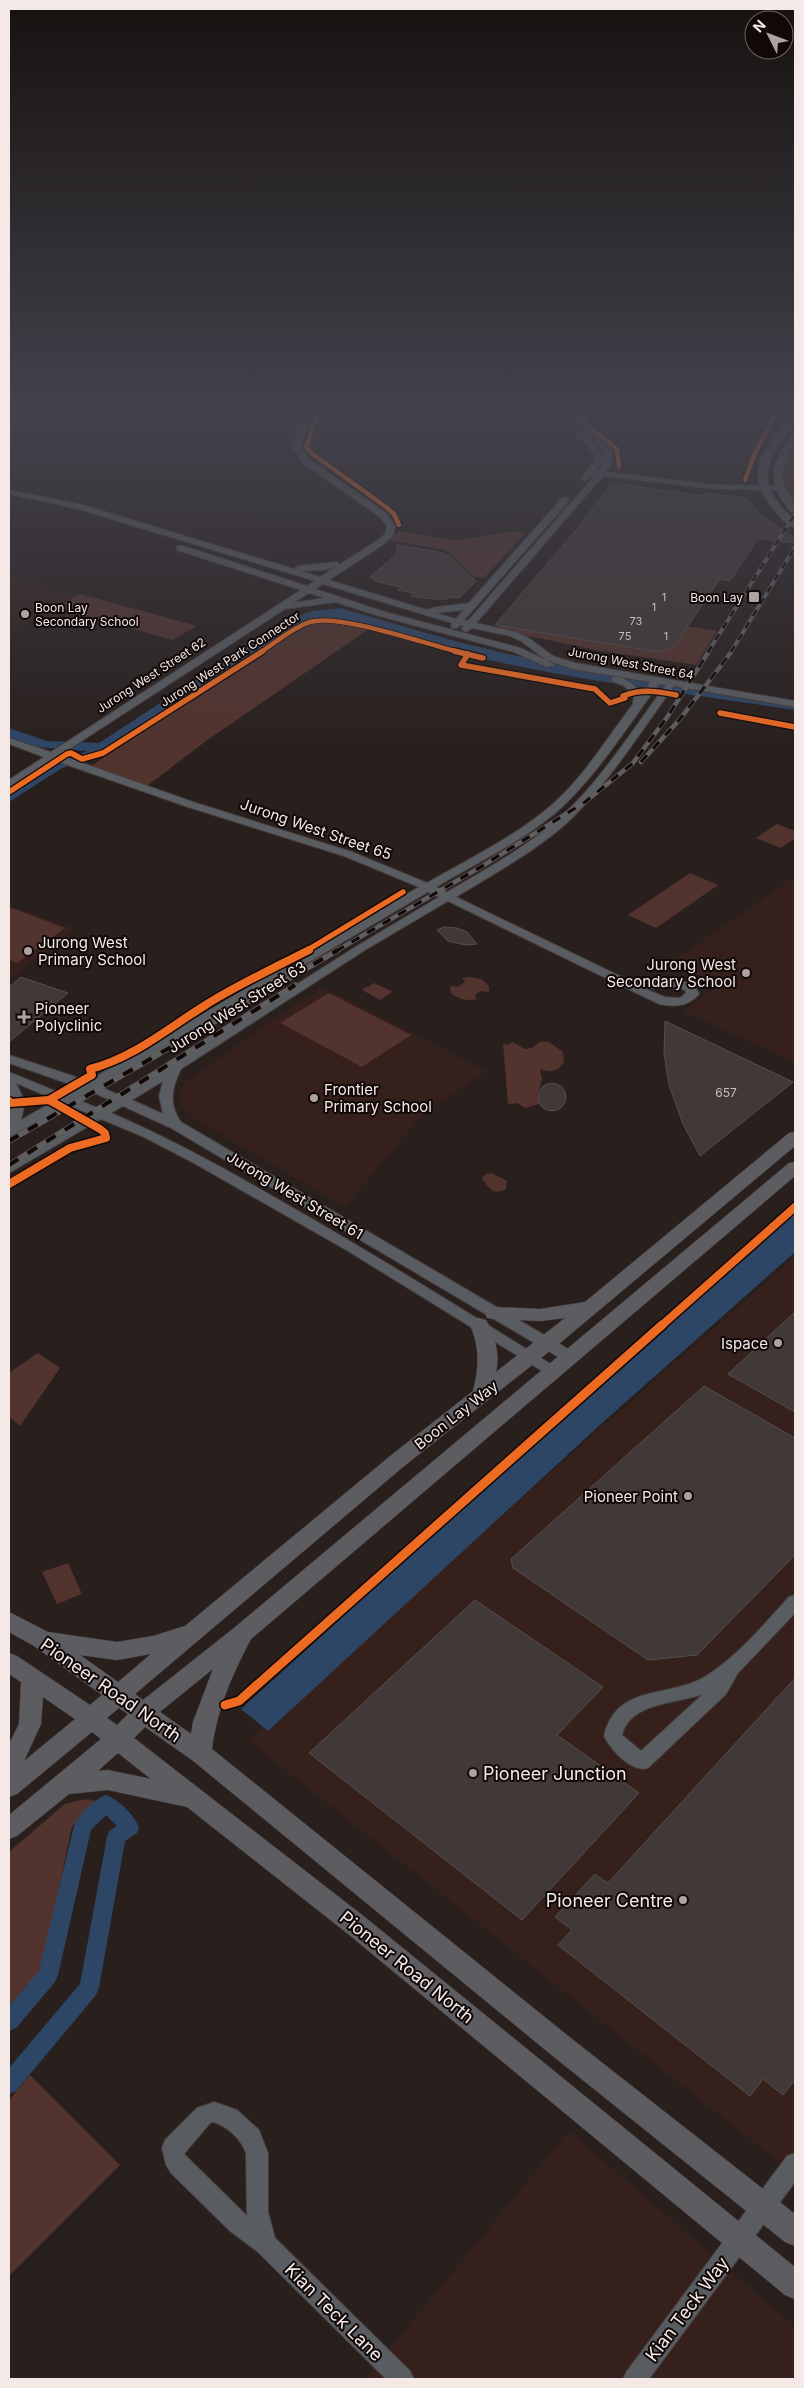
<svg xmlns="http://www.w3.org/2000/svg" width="804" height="2388" font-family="Inter,sans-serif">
<rect width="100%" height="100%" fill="#29201e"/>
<!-- built -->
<g fill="#35201c">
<polygon points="9,576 75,595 9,633"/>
<polygon points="795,876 795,1063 683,1011 720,984 672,962"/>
<polygon points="9,906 75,929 9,980"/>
<polygon points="324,988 487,1071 421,1116 345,1207 192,1117 185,1111 179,1101 179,1089 191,1078 290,1008"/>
<polygon points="795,1257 795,2175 248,1740"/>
<polygon points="569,2131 795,2327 795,2379 365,2379"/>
</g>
<!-- green -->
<g fill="#52332e">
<polygon points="795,439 795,508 788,500 777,475"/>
<polygon points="399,531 456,541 513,531 526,533 484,578 473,576 446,550 389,540"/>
<polygon points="80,594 197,626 172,640 57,607"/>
<polygon points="331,619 369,629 206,741 147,786 91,766 305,624"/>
<polygon points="499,625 659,651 672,647 687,626 717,631 696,665 601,651 500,630"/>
<polygon points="777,824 795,831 795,838 781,848 756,838"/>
<polygon points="690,873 718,885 656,928 628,915"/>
<polygon points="9,908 9,907 65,928 17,963 9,960"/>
<path d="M470 977 481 979 489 986V992L481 991 475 995 477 999C468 1001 459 1000 451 993L450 986 458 987 465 982 462 978Z"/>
<polygon points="374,983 391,991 392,992 380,1000 362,990"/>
<polygon points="329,993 411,1035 362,1067 280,1023"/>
<path d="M512 1042 525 1049 532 1048 540 1042H549L563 1052 564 1061C559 1072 550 1073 540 1069L542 1080 537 1096 542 1103 525 1108 517 1103 508 1104 503 1043 508 1045Z"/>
<path d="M492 1173 507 1181 506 1189C492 1196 488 1187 482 1178L486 1174Z"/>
<polygon points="38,1353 60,1368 20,1426 9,1417 9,1373"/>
<polygon points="68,1563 82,1594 57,1604 42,1572"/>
<polygon points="84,1799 104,1802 72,1826 42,1972 9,2010 9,1852 65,1804"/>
<polygon points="30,2075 120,2165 9,2276 9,2100"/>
</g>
<!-- water -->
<g fill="#2e4665">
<path d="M340 608 451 640 512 655 617 673 625 671 795 703V710C668 690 538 677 414 641 378 631 334 605 298 626L105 755 62 768 9 802V794L52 766 87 751 37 747 9 737V728L47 741 99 743 286 621 312 611Z"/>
<polygon points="795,1212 795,1252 602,1423 268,1731 241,1709 696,1297"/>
</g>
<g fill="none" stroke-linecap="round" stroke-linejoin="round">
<!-- canal -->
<path fill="#2e4665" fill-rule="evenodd" d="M106 1795C118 1799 134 1815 139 1827L137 1833 125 1841 99 1988 96 1995 16 2091 9 2094V2068L80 1984 107 1837 109 1831 117 1826 106 1815 91 1830 58 1975 55 1982 16 2028 9 2031V2006L39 1971 74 1826C79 1814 94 1799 106 1795Z"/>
</g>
<!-- building -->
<g fill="#413937" stroke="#564e4d">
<polygon points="618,484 703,496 706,493 746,498 761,516 795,538 795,543 758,538 730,581 720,579 674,646 659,652 495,625 576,530 611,485"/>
<polygon points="397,545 443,553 446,556 450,556 476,581 459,598 449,597 447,599 432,599 411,596 414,593 398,590 401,587 378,582 370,577 397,554"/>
<polygon points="444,927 457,928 467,932 477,944 465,945 448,941 437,930"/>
<polygon points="21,977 68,993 9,1042 9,987"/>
<polygon points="665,1021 793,1082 700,1156 683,1124 669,1085 664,1053"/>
<circle cx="552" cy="1097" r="14"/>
<polygon points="795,1312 795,1412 728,1374"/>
<polygon points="704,1386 795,1438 795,1555 697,1655 648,1660 513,1568 511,1559"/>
<polygon points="475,1600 603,1687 557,1735 639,1793 522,1920 309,1753"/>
<polygon points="795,1678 795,2080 783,2095 763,2079 750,2096 558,1945 572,1930 555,1917 595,1874 608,1883"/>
</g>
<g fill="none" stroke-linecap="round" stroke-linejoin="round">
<!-- minor casing -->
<g stroke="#453d3b" stroke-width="2">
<g id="minor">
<path d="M304 413H312L300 447 309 459 386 513 395 526 393 535 384 544 329 580 427 610C432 606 460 605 469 603L562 498H568V502L464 620 468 621 595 475H592L585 481 581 479 596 459 587 444 577 437V433C590 432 598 449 604 459L595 471H599C616 444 581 433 566 413H574L610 447C614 457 612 463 606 472L716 485 779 486 783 488 779 490 716 489 603 476 476 623 516 632 527 637 553 656 575 663 795 701V707L674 686C642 730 612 778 573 817 543 847 493 874 456 897L632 982 675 979 694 985 699 994C688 1007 674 1007 659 1004L448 901 365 950 181 1069C172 1087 168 1104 181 1122L575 1353 578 1357 575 1361H565L171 1128 123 1106 111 1113C169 1138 224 1168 279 1200 373 1253 465 1311 557 1368L560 1372 557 1376 552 1377 348 1251 192 1162 144 1137 101 1119 9 1173V1163L90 1114 67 1105 9 1137 11 1102 9 1096V1072L65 1095 78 1087 9 1063V1055L88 1081 419 887 344 856 188 807 53 760 9 787V780L44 757 9 744V738L51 752 301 590 177 550V546H183L307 586 315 581 78 509 9 494V490L83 505 294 569 298 566 338 562V566L325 570 301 571 320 577 378 540 385 534 387 526 380 517 303 463 292 447ZM323 584 452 623 451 628H457L460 625 464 626 461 629 466 632 472 628 510 636 521 641 546 660 520 648 385 612 315 589ZM309 593 325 598 293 603ZM335 602 379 616 514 652 547 667 555 665 547 660 573 669 650 682 642 693C634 685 624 675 612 677V681L624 686 634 696 633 704C608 737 585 775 554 803 517 836 470 858 427 883L352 852 196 803 60 755 285 609ZM464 610 456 619 436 613ZM659 684 666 685C635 726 602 779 564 814 530 845 487 869 447 892L436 887C478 862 526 840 562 807 600 771 629 724 659 684ZM428 892 439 897 357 946 121 1096 99 1086ZM675 987 685 990 686 993 680 998 665 997 645 989ZM163 1081 159 1096 163 1114 132 1100ZM16 1083 56 1100 21 1120 25 1102ZM90 1091 112 1101 100 1109 76 1099Z"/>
<path d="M795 1595V1613L738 1673 726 1694 648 1768C632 1773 611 1750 604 1736 617 1681 672 1700 709 1674 740 1654 764 1624 789 1597ZM703 1694 641 1751 622 1735C630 1702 676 1704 703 1694Z"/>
<path d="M214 2102 237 2110 259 2130 268 2153V2212L275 2238 410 2371 414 2379H386L258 2252 230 2231 171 2173 166 2165 162 2148 165 2140 197 2108ZM214 2122C228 2127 241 2139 246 2153L247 2216 184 2154 210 2123Z"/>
<polygon points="795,2153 795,2182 649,2379 623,2379 627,2371 787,2156"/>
</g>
</g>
<!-- major casing -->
<g stroke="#453d3b" stroke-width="1">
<g id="major">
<path d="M795 413C796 423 790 428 784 437 759 473 763 491 795 520V528C787 526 777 515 772 508 741 469 767 447 792 414Z"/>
<path d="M795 434C796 449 782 460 783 476 783 491 796 499 795 513L791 512C765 481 770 466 792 435Z"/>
<path d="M795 1132V1146L560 1343 403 1467 135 1694 143 1700 234 1628 789 1163 795 1162V1176L251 1639C232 1675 217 1709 212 1749L572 2039 795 2214V2246L785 2242 554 2057 192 1760 145 1727 134 1738 366 1918 795 2267V2299L785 2295 348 1934 187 1807 108 1790 69 1794 17 1836 9 1839V1815L101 1739 92 1732 17 1794 9 1797V1744L19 1724 21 1682 9 1674V1653L17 1656 90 1705 102 1695 34 1646 9 1632V1612L48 1632 117 1642 153 1636 185 1626 389 1457 473 1391C479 1367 480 1348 470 1325L472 1320 479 1318 486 1320C495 1336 500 1354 496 1372L565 1318 540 1321 494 1319 487 1318 485 1313 487 1308 494 1307 540 1309 585 1302 789 1133ZM151 1654 118 1682 80 1655 117 1660ZM213 1669 193 1722 191 1734 160 1712ZM43 1697 75 1719 24 1761 41 1724ZM119 1708 128 1714 117 1725 107 1718ZM118 1753 151 1779 108 1770 98 1771Z"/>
</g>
</g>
<!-- minor -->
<use href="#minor" fill="#595c61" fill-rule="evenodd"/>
<!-- major -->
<use href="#major" fill="#5c5c61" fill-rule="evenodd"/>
<!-- rail-far2 casing -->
<g stroke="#605e5f" stroke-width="4">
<g id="rail-far2">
<polyline points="708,652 795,514"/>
<polyline points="731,652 795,547"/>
</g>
</g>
<!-- rail-far1 casing -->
<g stroke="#605e5f" stroke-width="4.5">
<g id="rail-far1">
<polyline points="641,762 680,719 732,651"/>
<polyline points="336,951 484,865 585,802 633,763 668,716 709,651"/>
</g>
</g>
<!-- rail casing -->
<g stroke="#605e5f" stroke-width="5.5">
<g id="rail">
<polyline points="9,1141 338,950"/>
<polyline points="9,1165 295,985"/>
</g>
</g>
<!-- rail-far2 -->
<use href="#rail-far2" stroke="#100908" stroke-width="2.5" stroke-dasharray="7" stroke-linecap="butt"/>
<!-- rail-far1 -->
<use href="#rail-far1" stroke="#100908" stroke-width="3" stroke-dasharray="9" stroke-linecap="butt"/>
<!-- rail -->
<use href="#rail" stroke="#100908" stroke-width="4" stroke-dasharray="11" stroke-linecap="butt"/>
<!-- cycleway-far3 casing -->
<g stroke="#100908" stroke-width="6">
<g id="cycleway-far3">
<polyline points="318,413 306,447 311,453 386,507 394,514 399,525"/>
<polyline points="578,413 587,425 617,449 619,467"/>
<polyline points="745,480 755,453 776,413"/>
<path d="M261 652C275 643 295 626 310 622 338 613 426 644 459 652"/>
</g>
</g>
<!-- cycleway-far2 casing -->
<g stroke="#100908" stroke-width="8">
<g id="cycleway-far2">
<polyline points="454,651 483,658"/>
<path d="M468 654 461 665 595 689 610 703 625 698 623 696C641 689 657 691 676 695"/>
<polyline points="720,713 795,727"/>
<polyline points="9,792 67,754 71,753 82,759 103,753 263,651"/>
<polyline points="306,951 403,892"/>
</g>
</g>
<!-- cycleway-far1 casing -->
<g stroke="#100908" stroke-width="11">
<g id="cycleway-far1">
<path d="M49 1100 92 1075 90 1069C133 1058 167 1029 204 1006 237 985 274 968 309 950"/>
<polyline points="9,1101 10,1103 49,1100 100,1129 105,1133 106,1138 70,1148 9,1184"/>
<polyline points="661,1326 795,1207"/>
</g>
</g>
<!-- cycleway casing -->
<g stroke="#100908" stroke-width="12">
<polyline id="cycleway" points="225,1705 239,1701 662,1325"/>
</g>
<!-- cycleway-far3 -->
<use href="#cycleway-far3" stroke="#ed6a23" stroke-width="4.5"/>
<!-- cycleway-far2 -->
<use href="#cycleway-far2" stroke="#ed6a23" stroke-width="5.5"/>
<!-- cycleway-far1 -->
<use href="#cycleway-far1" stroke="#ed6a23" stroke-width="8"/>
<!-- cycleway -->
<use href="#cycleway" stroke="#ed6a23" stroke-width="9"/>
</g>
<!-- sky -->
<linearGradient id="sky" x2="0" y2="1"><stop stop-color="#171210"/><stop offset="0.55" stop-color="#43424c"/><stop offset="1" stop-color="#43424c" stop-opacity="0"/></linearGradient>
<rect width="804" height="747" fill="url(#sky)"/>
<!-- markers -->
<g fill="#aea3a1" stroke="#100908" stroke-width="2">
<rect x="748" y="591" width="12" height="12" rx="2.5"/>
<circle cx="25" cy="614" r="5"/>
<circle cx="28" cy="951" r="5"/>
<circle cx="746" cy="973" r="5"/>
<path d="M21.5 1009.5h5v5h5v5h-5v5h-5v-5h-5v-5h5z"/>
<circle cx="314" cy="1098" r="5"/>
<circle cx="778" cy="1343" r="5"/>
<circle cx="688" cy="1496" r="5"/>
<circle cx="473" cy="1773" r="5"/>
<circle cx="683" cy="1900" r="5"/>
</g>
<g text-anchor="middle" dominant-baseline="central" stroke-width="4" stroke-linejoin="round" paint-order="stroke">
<!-- far-number labels -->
<g font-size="11" fill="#c8bdbb">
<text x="664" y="597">1</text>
<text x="654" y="607">1</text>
<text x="636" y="621">73</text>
<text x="625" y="636">75</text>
<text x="666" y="636">1</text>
</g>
<!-- far-poi labels -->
<g font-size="12" fill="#f5e9e7" stroke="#100908" text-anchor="end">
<text x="743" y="597">Boon Lay</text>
<text x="35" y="607" text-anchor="start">Boon Lay<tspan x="35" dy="14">Secondary School</tspan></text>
</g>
<!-- far-street labels -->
<g font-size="12" fill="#f5e9e7" stroke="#100908">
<text transform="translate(230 659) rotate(-33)">Jurong West Park Connector</text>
<text transform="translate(631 663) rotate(11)">Jurong West Street 64</text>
<text transform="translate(151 675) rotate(-33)">Jurong West Street 62</text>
</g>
<!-- number labels -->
<g font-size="12" fill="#c8bdbb">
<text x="726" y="1092">657</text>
</g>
<!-- street labels -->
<g font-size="15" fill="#f5e9e7" stroke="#100908">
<text transform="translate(316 829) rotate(19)">Jurong West Street 65</text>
<text transform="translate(237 1007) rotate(-32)">Jurong West Street 63</text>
<text transform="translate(295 1195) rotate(31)">Jurong West Street 61</text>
<text transform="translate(456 1415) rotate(-38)">Boon Lay Way</text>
</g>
<!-- poi labels -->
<g font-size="15" fill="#f5e9e7" stroke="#100908" text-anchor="start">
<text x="38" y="942">Jurong West<tspan x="38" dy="17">Primary School</tspan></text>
<text x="736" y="964" text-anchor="end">Jurong West<tspan x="736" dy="17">Secondary School</tspan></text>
<text x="35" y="1008">Pioneer<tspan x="35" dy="17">Polyclinic</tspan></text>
<text x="324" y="1089">Frontier<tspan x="324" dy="17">Primary School</tspan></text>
<text x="768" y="1343" text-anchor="end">Ispace</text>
<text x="678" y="1496" text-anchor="end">Pioneer Point</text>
</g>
<!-- near-street labels -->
<g font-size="18" fill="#f5e9e7" stroke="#100908">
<text transform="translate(111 1690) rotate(35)">Pioneer Road North</text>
<text transform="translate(407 1967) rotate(39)">Pioneer Road North</text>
<text transform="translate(687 2309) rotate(-53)">Kian Teck Way</text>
<text transform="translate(334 2312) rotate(45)">Kian Teck Lane</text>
</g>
<!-- near-poi labels -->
<g font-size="18" fill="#f5e9e7" stroke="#100908" text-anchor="start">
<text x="483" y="1773">Pioneer Junction</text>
<text x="673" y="1900" text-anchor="end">Pioneer Centre</text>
</g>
</g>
<!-- border -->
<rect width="804" height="2388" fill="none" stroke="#f5e9e7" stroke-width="20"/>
<!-- north arrow -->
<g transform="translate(769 35) rotate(312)"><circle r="24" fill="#100908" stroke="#6c6361"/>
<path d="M0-4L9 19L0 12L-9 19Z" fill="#aea3a1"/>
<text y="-8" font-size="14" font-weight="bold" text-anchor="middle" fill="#f5e9e7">N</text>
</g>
</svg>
